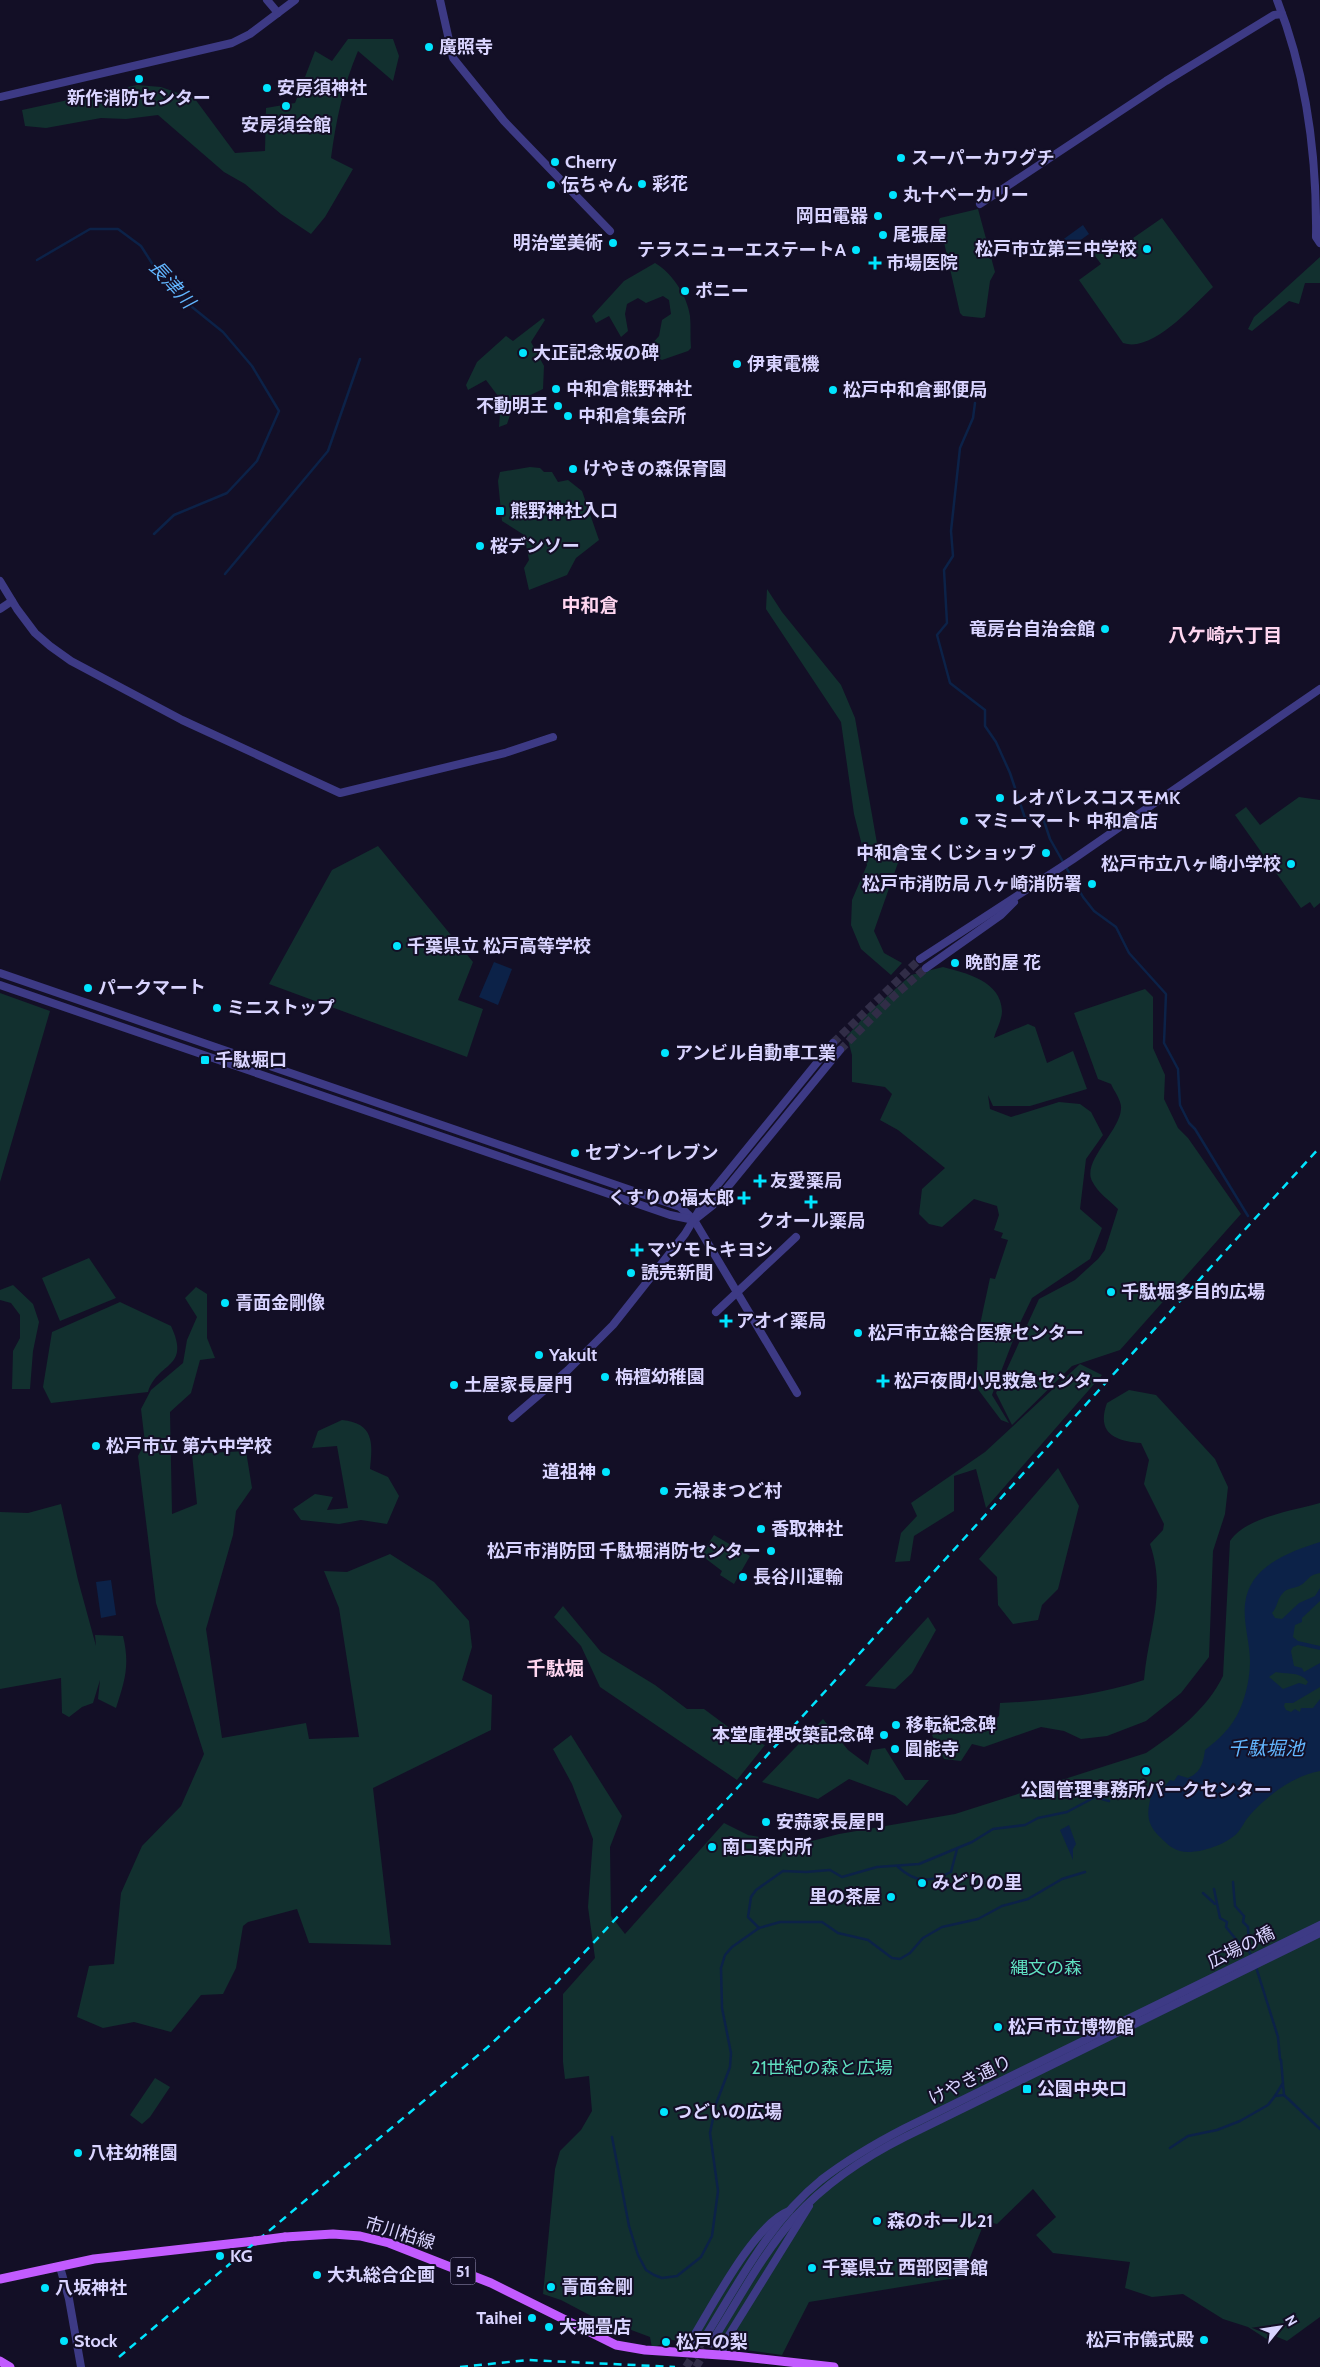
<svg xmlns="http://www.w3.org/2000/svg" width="1320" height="2367" font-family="Cabin,'Noto Sans JP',sans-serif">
<rect width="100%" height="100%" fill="#130f26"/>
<!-- green -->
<g fill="#12302f">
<path d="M348 39H393L399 56 393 81 358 51C343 86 336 121 331 158L353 169 325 217 311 234 281 214 245 184 224 172 158 115 126 119 101 118 46 128 25 126 22 110 137 85 161 87 195 99 235 153 265 151 266 108 295 103 315 51 332 61Z"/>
<polygon points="978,209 995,272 990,281 985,317 982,318 963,316 960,313 939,220 940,218"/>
<path d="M1162 218 1213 287C1192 306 1153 353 1123 343L1079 280 1101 264 1090 249 1102 239 1113 252Z"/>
<polygon points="1320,257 1320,283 1305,283 1299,304 1289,301 1252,331 1248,329 1254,317"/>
<path d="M655 263C672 273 687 295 690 316 691 326 690 337 691 348L688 351 662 360 656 357 650 346 659 336 662 320 671 314 669 300 663 296 646 303 638 298 627 304 625 314 628 331 621 337 609 316 596 323 592 316 624 281Z"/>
<polygon points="543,318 545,320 531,342 544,366 543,389 514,403 507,424 499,427 501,400 486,380 468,390 466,385 477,362 506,336 513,341"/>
<polygon points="530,467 540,468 544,472 552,472 558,482 568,480 582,491 599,540 576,558 567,575 529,590 524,568 529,560 524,535 502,521 498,481 500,472"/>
<polygon points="767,589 782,612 841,685 855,718 878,849 899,860 874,931 884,953 902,963 891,975 861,949 851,925 852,900 867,865 854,814 841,722 766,609"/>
<polygon points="1299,797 1320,800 1320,903 1314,908 1310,902 1301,908 1235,815 1246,807 1260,825"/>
<polygon points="378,846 473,962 458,1000 483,1009 467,1057 269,984 332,870"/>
<path d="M943 967C966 973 1001 981 1002 1011 1002 1020 996 1030 994 1038L1028 1024 1035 1027 1047 1063 1073 1051 1087 1089 1030 1106H993L988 1095 990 1109 1011 1117 1059 1102 1080 1104 1091 1112 1103 1135 1086 1159 1080 1209 1102 1228 1090 1259 1032 1298 1019 1325 992 1395 1009 1423 1001 1420 974 1384C979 1369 977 1353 978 1337 981 1317 986 1298 990 1278L995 1279 1008 1240 1001 1238 1003 1233 994 1230 999 1215 997 1206 974 1199 942 1227 929 1224 919 1214 922 1189 945 1168 898 1130 880 1120 892 1094 885 1087 852 1082V1055L847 1036 864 1017 911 975Z"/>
<path d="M1145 989 1153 997V1048L1165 1075 1164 1099 1178 1128 1188 1138 1241 1214 1120 1350 1072 1366 1012 1425 996 1393 1039 1299 1075 1280 1098 1259 1105 1250 1118 1209C1109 1200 1098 1193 1092 1181 1082 1161 1120 1131 1121 1109 1122 1101 1114 1091 1111 1084L1098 1079 1074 1013Z"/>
<polygon points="0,993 50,1011 0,1182"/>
<polygon points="89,1258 116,1298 60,1321 42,1278"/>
<polygon points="13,1285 33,1304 39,1322 33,1351 30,1389 12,1389 13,1351 20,1338 20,1315 11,1303 0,1300 0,1290"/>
<polygon points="196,1287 207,1294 207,1338 215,1358 200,1360 191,1393 170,1412 172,1514 197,1504 192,1454 246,1451 252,1488 236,1511 233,1535 206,1629 222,1738 306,1723 309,1739 359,1737 339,1608 324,1571 347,1572 390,1554 434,1582 469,1621 472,1647 462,1680 492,1695 491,1730 373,1788 391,1945 309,1943 297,1909 248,1922 243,1926 236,1968 223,1994 201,1995 171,2032 134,2022 103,2028 77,2017 89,1966 114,1964 121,1893 142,1846 181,1806 204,1754 156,1603 138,1456 145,1443 141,1409 151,1390 183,1363 187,1340 197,1317 185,1298"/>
<path d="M120 1302 171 1326C191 1369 158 1361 148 1392L51 1403 43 1387 52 1332Z"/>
<polygon points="1080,1364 1102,1375 986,1508 976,1469 954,1476 954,1511 914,1536 910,1561 895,1562 901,1533 917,1516 911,1503 985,1452"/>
<path d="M1129 1390 1156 1395 1215 1459 1228 1487 1225 1514 1213 1551 1209 1657 1181 1693 1146 1721 1107 1736 1081 1739 1064 1731 1041 1727 984 1747 972 1744 961 1761 944 1759 932 1735 946 1721 989 1726 999 1716 1000 1703C1049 1701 1098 1695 1144 1680 1148 1631 1167 1594 1150 1544L1163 1530 1164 1524 1144 1484 1149 1460 1141 1443C1115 1441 1096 1433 1107 1403Z"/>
<path d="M342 1420C374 1423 373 1443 370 1469L388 1477 399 1496 387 1524 361 1520 339 1524 301 1520 293 1509 315 1494 333 1497 327 1510 348 1508 337 1446 312 1448 318 1431Z"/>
<polygon points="1058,1468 1079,1506 1058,1589 1042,1605 1038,1620 1013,1624 998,1605 997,1577 979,1559"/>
<path d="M1320 1503V2317L1287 2341 1275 2336 1268 2340 1248 2327 1223 2319 1183 2294 1152 2297 1125 2288 1130 2262 1053 2253 1036 2235 1056 2217 1033 2189 997 2224 985 2221 962 2277 809 2302 782 2355 672 2340 652 2348 650 2337 626 2328 618 2330 561 2300 543 2294 555 2169 560 2151 581 2130 592 2111 589 2076 565 2079 563 2062V1994L595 1958 588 1907 593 1839 572 1784 553 1749 571 1735 622 1816 610 1847 611 1916 625 1934 724 1823 748 1835 800 1844 839 1834 955 1814 1146 1753C1176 1733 1207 1709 1223 1676L1230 1541C1246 1517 1292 1511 1320 1503Z"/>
<path d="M61 1504 78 1580 96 1646 95 1635 123 1636C130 1665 125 1680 116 1708L98 1699 100 1680 93 1703 82 1707 69 1717 62 1713 61 1678 0 1689V1512L28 1513Z"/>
<polygon points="714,1535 750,1556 734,1584 720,1575 722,1571 701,1555"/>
<polygon points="563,1606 601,1652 655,1685 687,1709 704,1709 739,1735 765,1745 737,1780 600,1687 581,1646 554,1617"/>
<polygon points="928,1617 936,1630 912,1673 895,1689 865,1686"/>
<polygon points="823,1719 848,1750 868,1765 872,1750 885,1748 905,1780 929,1780 907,1806 895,1796 849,1779 818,1799 762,1782"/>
<polygon points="155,2078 170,2087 150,2117 142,2124 130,2115"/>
</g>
<!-- water -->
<g fill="#0c2248" fill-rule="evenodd">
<polygon points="1083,225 1089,234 1067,250 1061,241"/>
<polygon points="494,962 512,969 498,1005 479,997"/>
<path d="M1320 1542V1573C1308 1575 1309 1580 1301 1585 1295 1589 1288 1587 1283 1593 1277 1599 1278 1606 1272 1613L1275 1618 1282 1619 1299 1603 1315 1596 1320 1588V1601L1302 1618V1622L1295 1625 1293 1637 1298 1641 1320 1646V1650L1298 1645 1293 1647 1291 1651 1294 1666 1302 1668 1304 1672 1320 1663V1687L1293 1703H1285L1284 1706 1286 1710 1291 1712 1295 1709 1300 1712 1301 1708H1313L1320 1699V1771C1293 1776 1268 1795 1250 1815 1244 1821 1241 1831 1234 1836 1222 1846 1195 1855 1180 1851 1172 1849 1166 1843 1161 1838 1144 1823 1147 1809 1153 1790L1160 1786 1164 1787 1170 1780 1174 1781 1178 1775 1188 1778C1201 1772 1203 1764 1205 1750 1212 1744 1219 1739 1225 1732 1242 1715 1250 1684 1250 1661 1250 1642 1243 1623 1245 1604 1249 1566 1289 1552 1320 1542ZM1276 1672C1288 1675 1300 1671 1308 1682L1306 1685 1299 1683 1283 1689 1269 1677Z"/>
<polygon points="111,1580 116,1615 101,1618 96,1582"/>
<polygon points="1069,1825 1076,1844 1073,1849 1073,1860 1060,1830"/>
</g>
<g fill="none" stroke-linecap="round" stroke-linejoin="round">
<!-- stream -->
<g stroke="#0c2248" stroke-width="2.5">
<polyline points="37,260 90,229 118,229 141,246 155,268 192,307 223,332 252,366 279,411 257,461 227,493 174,515 154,534"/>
<polyline points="975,403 973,418 960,448 951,531 953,556 944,570 947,623 937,635 950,683 985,710 985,726 996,742 1010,773 1025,818 1043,818 1050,839 1083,897 1094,911 1116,927 1129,953 1166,994 1164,1043 1178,1069 1180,1105 1189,1123 1195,1129 1248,1216"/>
<polyline points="225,574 328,451 360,359"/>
<path d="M898 1867C916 1883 929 1883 951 1872L957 1849"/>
<polyline points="1233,1882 1235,1906 1244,1916 1243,1922 1248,1927 1249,1945 1246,1946"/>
<polyline points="1214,1889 1220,1918 1227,1922 1226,1927 1243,1948 1246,1946 1252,1957"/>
<polyline points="1203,1893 1215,1904"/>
<polyline points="759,1928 748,1917 751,1897 756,1890 783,1871 806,1872 830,1870 842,1877 877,1867 919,1864 972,1842 993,1829 1025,1825 1038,1818 1067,1812 1095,1797 1109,1801"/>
<polyline points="1256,1967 1278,2037 1280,2059"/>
<polyline points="1281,2060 1283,2083 1275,2096 1284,2095 1320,2129"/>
<polyline points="1283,2084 1284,2095"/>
<polyline points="612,2137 629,2226 638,2255 646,2270 654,2275 662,2278 677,2276 701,2257 712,2236 718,2191 710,2133 716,2104 730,2067 731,2053 722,2008 721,1968 725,1955 732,1947 759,1928 780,1922 822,1922 838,1933 868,1940 892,1958 900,1959 910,1953 923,1938 942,1927 978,1919 1002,1906 1028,1899 1062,1879 1085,1872"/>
<polyline points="1170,2148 1188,2136 1217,2130 1240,2121 1268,2105 1275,2096"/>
</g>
<!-- tertiary-tunnel -->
<g stroke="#312d47" stroke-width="8" stroke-dasharray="8 4" stroke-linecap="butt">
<polyline points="833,1043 920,959"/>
<polyline points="840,1050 894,996 926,968"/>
<polyline points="686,2367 702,2342"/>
<polyline points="696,2367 711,2343"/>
</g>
<!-- tertiary -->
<g stroke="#3d3a85" stroke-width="8">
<polyline points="267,0 278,13"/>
<polyline points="440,0 453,58 504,121 610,231"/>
<path d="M1277 0C1307 76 1317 156 1316 237L1320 243"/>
<polyline points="0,97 232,43 250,34 295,0"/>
<polyline points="980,204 1166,81 1274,15 1282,14"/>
<polyline points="0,581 17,609 35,633 50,646 71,661 182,720 340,793 505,753 553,737"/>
<polyline points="0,609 12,601"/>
<polyline points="920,959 1072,860 1320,689"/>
<polyline points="926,968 1001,915 1014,902"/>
<polyline points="0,973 680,1207 694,1220 797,1393"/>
<polyline points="0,985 670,1215 694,1220 713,1205 840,1050"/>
<polyline points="716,1312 796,1237"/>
<polyline points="512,1418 568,1370 613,1325 685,1234 706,1199 833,1043"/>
<polyline points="60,2267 69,2299 81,2367"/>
<path d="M702 2342C737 2286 769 2222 821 2180 847 2160 876 2143 905 2128L1320 1925"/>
<path d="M711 2343C738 2301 762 2254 795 2217 826 2183 865 2157 905 2137L1320 1933"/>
<path d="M688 2353 689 2344C711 2309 753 2225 789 2211"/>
<polyline points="722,2355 724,2343 809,2206"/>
</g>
<!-- primary -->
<g stroke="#c25bff" stroke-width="9">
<polyline points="285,2237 333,2234 360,2236 389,2243 491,2283 616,2345 645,2350 735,2356 834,2367"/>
<polyline points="0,2279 94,2259 255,2241"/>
<polyline points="0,2361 10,2367"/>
</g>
<!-- rail -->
<g stroke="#00e5ff" stroke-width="2.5" stroke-dasharray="8 6" stroke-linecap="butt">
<polyline points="119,2357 489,2046 555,1984 730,1796 1320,1147"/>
<polyline points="460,2367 528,2360 675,2367"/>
</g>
<!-- primary-bridge -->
<polyline stroke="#c25bff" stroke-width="9" points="255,2241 285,2237"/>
</g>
<!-- markers -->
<g fill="#00e5ff" stroke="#130f26" stroke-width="2">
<circle cx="429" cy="47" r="5"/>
<circle cx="139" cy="79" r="5"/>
<circle cx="267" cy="88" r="5"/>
<circle cx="286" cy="106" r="5"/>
<circle cx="901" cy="158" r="5"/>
<circle cx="555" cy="162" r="5"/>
<circle cx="642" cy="184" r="5"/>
<circle cx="551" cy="185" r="5"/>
<circle cx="893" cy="195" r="5"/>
<circle cx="878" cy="216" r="5"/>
<circle cx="883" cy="235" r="5"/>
<circle cx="613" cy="243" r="5"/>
<circle cx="1147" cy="249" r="5"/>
<circle cx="856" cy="250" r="5"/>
<path d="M872.5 255.5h5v5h5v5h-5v5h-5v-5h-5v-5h5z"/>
<circle cx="685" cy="291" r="5"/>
<circle cx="523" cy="353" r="5"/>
<circle cx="737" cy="364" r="5"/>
<circle cx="556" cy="389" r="5"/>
<circle cx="833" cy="390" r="5"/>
<circle cx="558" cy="406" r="5"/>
<circle cx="568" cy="416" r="5"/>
<circle cx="573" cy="469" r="5"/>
<rect x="495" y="506" width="10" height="10" rx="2.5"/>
<circle cx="480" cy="546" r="5"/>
<circle cx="1105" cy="629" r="5"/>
<circle cx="1000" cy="798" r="5"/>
<circle cx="964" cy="821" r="5"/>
<circle cx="1046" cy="853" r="5"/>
<circle cx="1291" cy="864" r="5"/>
<circle cx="1092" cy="884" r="5"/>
<circle cx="397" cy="946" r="5"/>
<circle cx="955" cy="963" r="5"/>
<circle cx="88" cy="988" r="5"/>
<circle cx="217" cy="1008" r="5"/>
<circle cx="665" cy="1053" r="5"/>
<rect x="200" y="1055" width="10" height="10" rx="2.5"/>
<circle cx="575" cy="1153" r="5"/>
<path d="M757.5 1173.5h5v5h5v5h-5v5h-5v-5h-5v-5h5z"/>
<path d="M741.5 1190.5h5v5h5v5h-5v5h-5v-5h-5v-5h5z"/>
<path d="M808.5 1194.5h5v5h5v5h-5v5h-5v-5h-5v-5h5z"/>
<path d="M634.5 1242.5h5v5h5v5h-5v5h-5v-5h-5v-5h5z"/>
<circle cx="631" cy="1273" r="5"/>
<circle cx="1111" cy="1292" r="5"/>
<circle cx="225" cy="1303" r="5"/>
<path d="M723.5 1313.5h5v5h5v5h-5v5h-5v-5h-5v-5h5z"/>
<circle cx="858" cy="1333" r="5"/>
<circle cx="539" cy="1355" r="5"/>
<circle cx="605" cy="1377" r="5"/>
<path d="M880.5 1373.5h5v5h5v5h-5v5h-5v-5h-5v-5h5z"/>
<circle cx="454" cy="1385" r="5"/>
<circle cx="96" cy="1446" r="5"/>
<circle cx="606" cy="1472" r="5"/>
<circle cx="664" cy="1491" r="5"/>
<circle cx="761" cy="1529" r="5"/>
<circle cx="771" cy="1551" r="5"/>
<circle cx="743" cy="1577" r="5"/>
<circle cx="896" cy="1725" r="5"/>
<circle cx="884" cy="1735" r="5"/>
<circle cx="895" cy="1749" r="5"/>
<circle cx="1146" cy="1771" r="5"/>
<circle cx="766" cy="1822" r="5"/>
<circle cx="712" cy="1847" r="5"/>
<circle cx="922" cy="1883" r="5"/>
<circle cx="891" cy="1897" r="5"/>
<circle cx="998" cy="2027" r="5"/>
<rect x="1022" y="2084" width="10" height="10" rx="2.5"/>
<circle cx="664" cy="2112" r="5"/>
<circle cx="78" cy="2153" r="5"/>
<circle cx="877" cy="2221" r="5"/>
<circle cx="220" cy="2256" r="5"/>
<circle cx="812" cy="2268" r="5"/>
<circle cx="317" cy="2275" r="5"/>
<circle cx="551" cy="2287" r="5"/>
<circle cx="45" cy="2288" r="5"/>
<circle cx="532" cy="2318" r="5"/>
<circle cx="549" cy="2327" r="5"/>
<circle cx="1204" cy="2340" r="5"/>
<circle cx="64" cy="2341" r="5"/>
<circle cx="666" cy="2342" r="5"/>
</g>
<g text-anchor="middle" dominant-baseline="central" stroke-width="4" stroke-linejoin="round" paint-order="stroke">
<!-- shield labels -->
<rect fill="#130f26" stroke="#9e99be" stroke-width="1" x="450.5" y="2257.5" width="25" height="27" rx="4"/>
<g font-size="16" font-weight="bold" fill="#d9d4ff">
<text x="463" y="2271">51</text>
</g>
<!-- poi labels -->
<g font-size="18" font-weight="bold" fill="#d9d4ff" stroke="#130f26" text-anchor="start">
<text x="439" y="47">廣照寺</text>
<text x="277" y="88">安房須神社</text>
<text x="139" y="98" text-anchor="middle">新作消防センター</text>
<text x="286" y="125" text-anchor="middle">安房須会館</text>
<text x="911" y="158">スーパーカワグチ</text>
<text x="565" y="162">Cherry</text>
<text x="652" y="184">彩花</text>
<text x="561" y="185">伝ちゃん</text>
<text x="903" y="195">丸十ベーカリー</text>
<text x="868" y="216" text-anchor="end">岡田電器</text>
<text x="893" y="235">尾張屋</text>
<text x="603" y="243" text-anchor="end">明治堂美術</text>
<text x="1137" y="249" text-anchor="end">松戸市立第三中学校</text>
<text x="846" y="250" text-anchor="end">テラスニューエステートA</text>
<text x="886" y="263">市場医院</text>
<text x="695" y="291">ポニー</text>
<text x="533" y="353">大正記念坂の碑</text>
<text x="747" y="364">伊東電機</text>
<text x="566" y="389">中和倉熊野神社</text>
<text x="843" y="390">松戸中和倉郵便局</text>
<text x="548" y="406" text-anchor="end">不動明王</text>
<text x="578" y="416">中和倉集会所</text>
<text x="583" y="469">けやきの森保育園</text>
<text x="510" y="511">熊野神社入口</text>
<text x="490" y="546">桜デンソー</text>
<text x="1095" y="629" text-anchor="end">竜房台自治会館</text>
<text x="1010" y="798">レオパレスコスモMK</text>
<text x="974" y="821">マミーマート 中和倉店</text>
<text x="1036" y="853" text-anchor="end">中和倉宝くじショップ</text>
<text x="1281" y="864" text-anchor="end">松戸市立八ヶ崎小学校</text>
<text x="1082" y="884" text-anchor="end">松戸市消防局 八ヶ崎消防署</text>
<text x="407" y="946">千葉県立 松戸高等学校</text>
<text x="965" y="963">晩酌屋 花</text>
<text x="98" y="988">パークマート</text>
<text x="227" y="1008">ミニストップ</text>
<text x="675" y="1053">アンビル自動車工業</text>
<text x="215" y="1060">千駄堀口</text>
<text x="585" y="1153">セブン-イレブン</text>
<text x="770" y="1181">友愛薬局</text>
<text x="734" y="1198" text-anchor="end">くすりの福太郎</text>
<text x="811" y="1221" text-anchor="middle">クオール薬局</text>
<text x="647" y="1250">マツモトキヨシ</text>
<text x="641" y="1273">読売新聞</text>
<text x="1121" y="1292">千駄堀多目的広場</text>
<text x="235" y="1303">青面金剛像</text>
<text x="736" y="1321">アオイ薬局</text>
<text x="868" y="1333">松戸市立総合医療センター</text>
<text x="549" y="1355">Yakult</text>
<text x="615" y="1377">栴檀幼稚園</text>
<text x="894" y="1381">松戸夜間小児救急センター</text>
<text x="464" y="1385">土屋家長屋門</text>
<text x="106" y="1446">松戸市立 第六中学校</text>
<text x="596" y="1472" text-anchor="end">道祖神</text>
<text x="674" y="1491">元禄まつど村</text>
<text x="771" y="1529">香取神社</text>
<text x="761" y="1551" text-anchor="end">松戸市消防団 千駄堀消防センター</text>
<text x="753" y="1577">長谷川運輸</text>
<text x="906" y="1725">移転紀念碑</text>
<text x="874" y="1735" text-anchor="end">本堂庫裡改築記念碑</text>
<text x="905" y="1749">圓能寺</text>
<text x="1146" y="1790" text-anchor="middle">公園管理事務所パークセンター</text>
<text x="776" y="1822">安蒜家長屋門</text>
<text x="722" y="1847">南口案内所</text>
<text x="932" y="1883">みどりの里</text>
<text x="881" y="1897" text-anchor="end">里の茶屋</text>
<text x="1008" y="2027">松戸市立博物館</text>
<text x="1037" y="2089">公園中央口</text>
<text x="674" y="2112">つどいの広場</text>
<text x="88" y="2153">八柱幼稚園</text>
<text x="887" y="2221">森のホール21</text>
<text x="230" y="2256">KG</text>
<text x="822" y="2268">千葉県立 西部図書館</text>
<text x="327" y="2275">大丸総合企画</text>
<text x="561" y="2287">青面金剛</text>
<text x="55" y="2288">八坂神社</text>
<text x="522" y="2318" text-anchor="end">Taihei</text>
<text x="559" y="2327">大堀畳店</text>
<text x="1194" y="2340" text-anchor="end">松戸市儀式殿</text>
<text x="74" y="2341">Stock</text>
<text x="676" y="2342">松戸の梨</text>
</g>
<!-- street labels -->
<g font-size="18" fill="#d9d4ff" stroke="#130f26">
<text transform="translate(1241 1947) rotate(-26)">広場の橋</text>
<text transform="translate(970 2080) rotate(-26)">けやき通り</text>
<text transform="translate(400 2233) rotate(17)">市川柏線</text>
</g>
<!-- park labels -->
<g font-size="18" fill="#5fe0c0" stroke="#130f26">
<text x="1046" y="1968">縄文の森</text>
<text x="822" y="2068">21世紀の森と広場</text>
</g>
<!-- water labels -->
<g font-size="19" font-style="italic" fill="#62b6ff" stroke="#130f26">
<text transform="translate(172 284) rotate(48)">長津川</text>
<text x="1266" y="1748">千駄堀池</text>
</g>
<!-- neighbourhood labels -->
<g font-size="19" font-weight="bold" fill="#ffd6f0" stroke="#130f26">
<text x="590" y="605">中和倉</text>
<text x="1225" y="635">八ケ崎六丁目</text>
<text x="555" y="1668">千駄堀</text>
</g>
</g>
<!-- north arrow -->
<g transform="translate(1280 2327) rotate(60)" stroke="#130f26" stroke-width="4" paint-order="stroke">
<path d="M0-4L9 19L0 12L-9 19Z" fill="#d9d4ff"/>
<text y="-8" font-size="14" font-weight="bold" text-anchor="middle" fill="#d9d4ff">N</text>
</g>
</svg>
